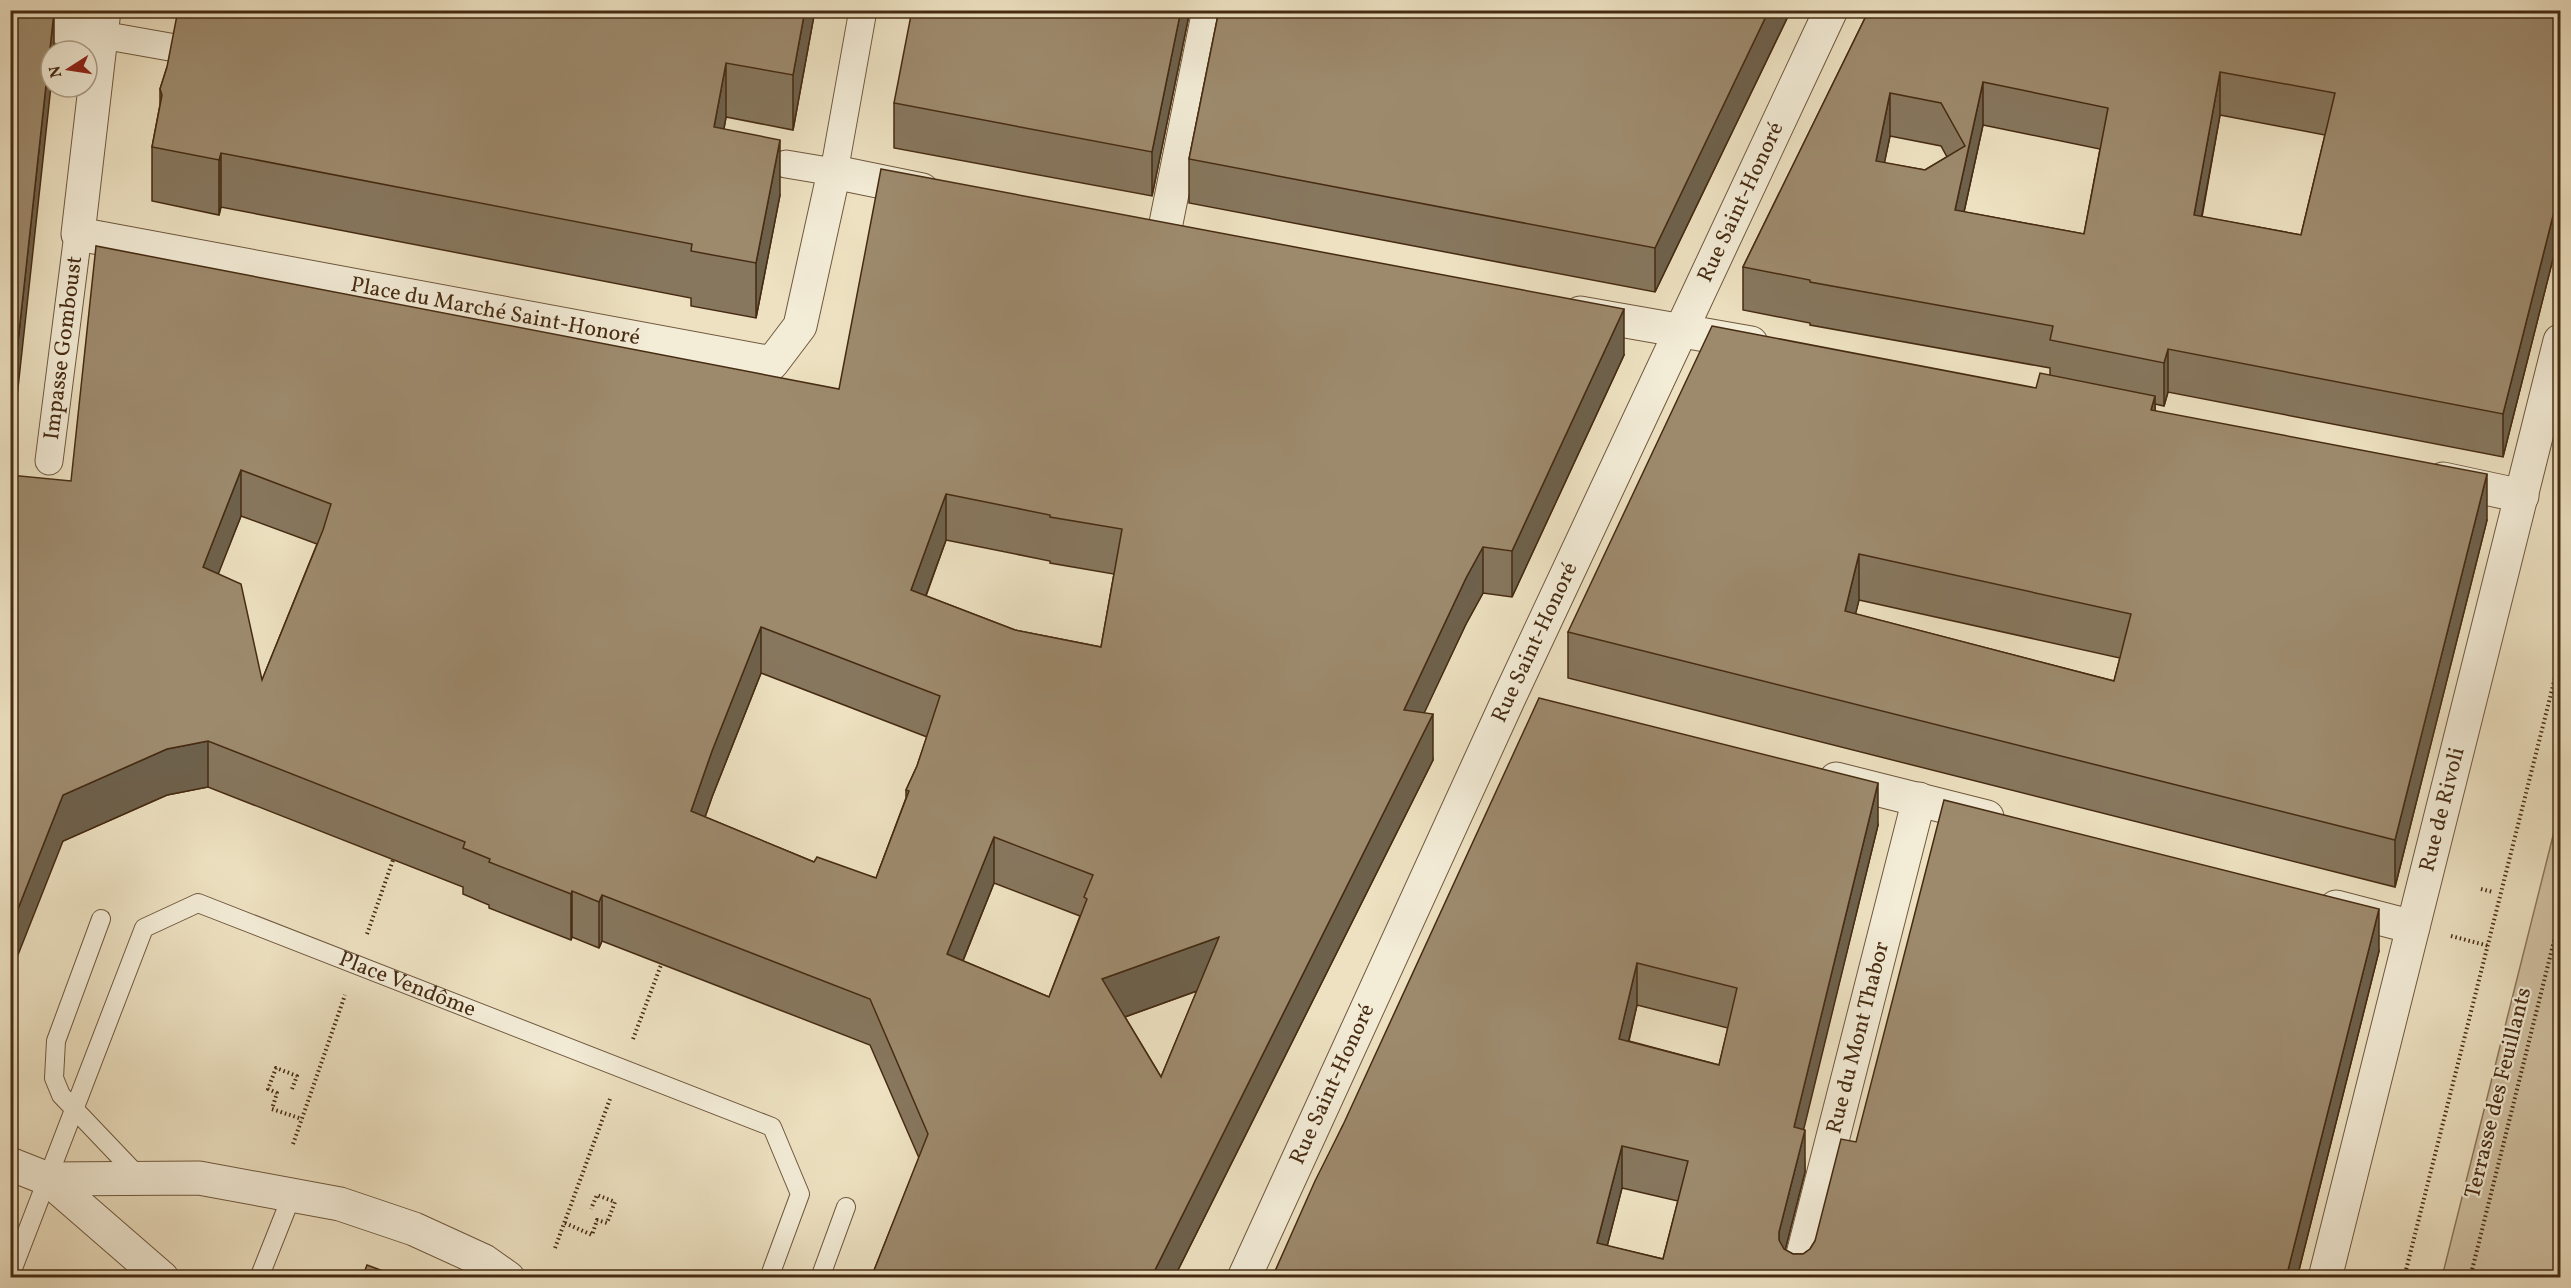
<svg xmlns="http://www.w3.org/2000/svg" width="2571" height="1288" font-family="Vollkorn,serif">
<rect width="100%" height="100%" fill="#ede1c1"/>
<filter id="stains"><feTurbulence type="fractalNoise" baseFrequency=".00333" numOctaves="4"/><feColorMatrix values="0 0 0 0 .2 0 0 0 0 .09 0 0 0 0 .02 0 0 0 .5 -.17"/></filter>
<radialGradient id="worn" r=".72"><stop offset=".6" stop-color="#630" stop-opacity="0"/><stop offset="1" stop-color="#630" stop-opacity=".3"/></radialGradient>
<!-- green -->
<polygon fill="#d1c2a3" stroke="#8c765a" stroke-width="1.5" points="2560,808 2560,1277 2442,1277"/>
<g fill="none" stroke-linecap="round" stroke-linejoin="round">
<!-- service casing -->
<g stroke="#70583e" stroke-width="20">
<g id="service">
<polyline points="101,919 56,1041 54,1078 61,1095 141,1179"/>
<path id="s1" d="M10 1276 144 928 198 903 772 1127 800 1194 769 1278"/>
<polyline points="259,1278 292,1195"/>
<polyline points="820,1278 846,1207"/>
</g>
</g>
<!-- pedestrian casing -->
<g stroke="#70583e" stroke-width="29">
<g id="pedestrian">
<polyline points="102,35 181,49"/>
<polyline points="786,164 834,172 863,10"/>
<path id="s2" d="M49 461 78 234"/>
</g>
</g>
<!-- minor casing -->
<g stroke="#70583e" stroke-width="35">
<g id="minor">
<path id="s3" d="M104 10 78 234 772 363 800 326 834 172 922 190"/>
<polyline points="10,17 102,35"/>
<polyline points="1164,233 1209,10"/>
<polyline points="1580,313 1751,343"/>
<polyline points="2443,479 2522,496"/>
<polyline points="1836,779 1987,817"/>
<polyline points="2336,907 2413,927"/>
<path id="s4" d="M1244 1278 1509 698 1831 10"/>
<path id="s5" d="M1797 1278 1919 799"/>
<path id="s6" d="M2325 1278 2560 341"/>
</g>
</g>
<!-- tertiary casing -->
<g stroke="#70583e" stroke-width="35">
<g id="tertiary">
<polyline points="10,1164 48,1179 162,1278"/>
<polyline points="48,1179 199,1178 340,1204 414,1229 484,1261 508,1278"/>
</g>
</g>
<!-- path -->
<g stroke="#462b12" stroke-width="4" stroke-dasharray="1.5 3" stroke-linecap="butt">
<polyline points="2481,889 2493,892"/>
<polyline points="367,934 393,860"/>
<polyline points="2451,936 2489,946"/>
<polyline points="633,1039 661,965"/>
<polyline points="292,1089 297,1076 276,1068 268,1089 277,1093 272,1109 302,1119"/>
<polyline points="293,1144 345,995"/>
<polyline points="565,1223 592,1235 597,1220 607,1223 615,1202 597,1195 591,1209"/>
<polyline points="555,1248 610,1099"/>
<polyline points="2404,1278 2560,658"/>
<polyline points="2470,1278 2560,917"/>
</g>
<!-- service -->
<use href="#service" stroke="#f3ecd7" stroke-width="18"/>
<!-- pedestrian -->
<use href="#pedestrian" stroke="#f3ecd7" stroke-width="27"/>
<!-- minor -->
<use href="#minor" stroke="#f3ecd7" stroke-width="33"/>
<!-- tertiary -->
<use href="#tertiary" stroke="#f3ecd7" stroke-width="33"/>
</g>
<!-- wall -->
<g fill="#87775e" stroke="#462b12" stroke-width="1.5" fill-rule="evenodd">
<polygon points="815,10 793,130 726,117 724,129 780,195 756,318 691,306 691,298 221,207 219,215 152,201 152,147 160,105 160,89 167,67"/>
<polygon points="1190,10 1152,196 894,148 894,103"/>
<polygon points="1219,10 1791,10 1655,292 1189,203 1189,159"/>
<path d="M1869 10H2560V231L2503 457 2168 392 2164 406 2155 404V411L2487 520 2395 887 1568 678V632L2036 388 2050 375V368L1810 325V323L1743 310V267ZM2220 115 2325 135 2301 235 2202 217ZM1983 125 2100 149 2084 234 1964 212ZM1890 136 1941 146 1947 157 1925 170 1884 163ZM1859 600 2120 658 2114 681 1855 614Z"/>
<path d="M1624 355 1512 597 1483 593 1466 624 1424 712 1433 760 1174 1278H871L919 1158 870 1045 602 941 599 948 572 937 571 940 489 908V905L463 894V887L208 787 167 795 63 841 71 481 839 389ZM241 516 317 544 262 680 218 573ZM946 540 1050 561V563L1114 574 1101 647 1015 630 926 596ZM761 673 927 737 917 766 906 790V798L876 878 814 862 705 817 712 797ZM994 883 1080 916 1049 997 963 961ZM1197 991 1161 1077 1125 1017Z"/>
<path d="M1878 825 1803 1129 1805 1172 1785 1250 1793 1254H1803L1810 1249 1815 1241 1856 1142 2379 951 2297 1278H1272L1343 1125ZM1637 1005 1728 1028 1719 1065 1629 1041ZM1622 1188 1678 1201 1663 1259 1607 1246Z"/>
</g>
<!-- shaded-wall -->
<g fill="#6e614c" stroke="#462b12" stroke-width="1.5">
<polygon points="805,10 815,10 793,130 793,75"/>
<polygon points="1181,10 1190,10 1152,196 1152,152"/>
<polygon points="1769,10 1791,10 1655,292 1655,248"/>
<polygon points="54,12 54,51 51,51 51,86 10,461 10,415"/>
<polygon points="726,63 726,117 714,182 714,127"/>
<polygon points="2220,72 2220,115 2194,258 2194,215"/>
<polygon points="1983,82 1983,125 1955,253 1955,210"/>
<polygon points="1890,93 1890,136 1876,204 1876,161"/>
<polygon points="780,140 780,195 756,318 756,263"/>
<polygon points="221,153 221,207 219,215 219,160"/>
<polygon points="2560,188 2560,231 2503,457 2503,414"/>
<polygon points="1624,309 1624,355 1512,597 1512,551"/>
<polygon points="2168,349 2168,392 2164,406 2164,363"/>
<polygon points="2155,396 2155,442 2151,410"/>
<polygon points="241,470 241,516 203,613 203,567"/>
<polygon points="2487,474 2487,520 2395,887 2395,840"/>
<polygon points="946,494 946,540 911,636 911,590"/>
<polygon points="1483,547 1483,593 1466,624 1404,756 1404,710 1466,578"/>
<polygon points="1859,554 1859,600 1845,657 1845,611"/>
<polygon points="761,627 761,673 712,797 691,857 691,811 712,751"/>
<polygon points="1433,714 1433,760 1174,1278 1151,1278"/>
<polygon points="208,741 208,787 167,795 63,841 10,975 10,929 63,795 167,749"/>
<polygon points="1878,783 1878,825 1794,1169 1794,1127"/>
<polygon points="994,837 994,883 947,1000 947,954"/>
<polygon points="572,891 572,937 571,940 571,894"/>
<polygon points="602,895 602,941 599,948 599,902"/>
<polygon points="2379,909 2379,951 2297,1278 2286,1278"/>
<polygon points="1219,937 1219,983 1102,1025 1102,979"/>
<polygon points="1637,963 1637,1005 1619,1081 1619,1039"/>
<polygon points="1805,1130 1805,1172 1779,1274 1779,1232"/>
<polygon points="1622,1146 1622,1188 1599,1278 1597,1243"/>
</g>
<!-- building -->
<g fill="#9d8a6d" stroke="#462b12" stroke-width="1.5" fill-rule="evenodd">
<polygon points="10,10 47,10 54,12 10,415"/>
<polygon points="178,10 805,10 793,75 726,63 714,127 780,140 756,263 691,251 692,244 221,153 219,160 152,147 162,95 160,89 167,67"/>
<polygon points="912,10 1181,10 1152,152 894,103"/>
<polygon points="1219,10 1769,10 1655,248 1189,159"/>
<path d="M1869 10H2560V188L2503 414 2168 349 2164 363 2050 340 2053 326 1810 282V280L1743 267ZM2220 72 2335 93 2301 235 2194 215ZM1983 82 2108 108 2084 234 1955 210ZM1890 93 1941 103 1965 146 1925 170 1876 161Z"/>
<path d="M881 169 1624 309 1512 551 1483 547 1466 578 1404 710 1433 714 1151 1278H871L928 1134 870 999 602 895 599 902 572 891 571 894 489 862 490 859 463 848 465 842 208 741 167 749 63 795 10 929V475L71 481 96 246 839 389ZM241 470 331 504 323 530 262 680 241 584 203 567ZM946 494 1050 515V517L1122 529 1101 647 1015 630 911 590ZM761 627 940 696 917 766 906 790 909 791 876 878 817 857 814 862 691 811 712 751ZM994 837 1093 875 1084 897 1087 899 1049 997 947 954ZM1219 937 1161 1077 1102 979Z"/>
<path d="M1712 326 2036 388 2040 373 2155 396 2151 410 2487 474 2395 840 1568 632ZM1859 554 2131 614 2114 681 1845 611Z"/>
<path d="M1539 698 1878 783 1794 1127 1805 1130 1779 1232V1240L1784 1249 1793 1254H1803L1810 1249 1815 1241 1841 1139 1856 1142 1944 800 2379 909 2286 1278H1272L1315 1181 1343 1125ZM1637 963 1737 988 1719 1065 1619 1039ZM1622 1146 1688 1161 1663 1259 1597 1243Z"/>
<polygon points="367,1265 402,1278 362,1278"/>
</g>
<g text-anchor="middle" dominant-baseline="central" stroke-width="4.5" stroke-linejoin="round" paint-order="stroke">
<!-- street labels -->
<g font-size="22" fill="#462b12" stroke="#f3ecd7">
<text stroke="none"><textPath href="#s4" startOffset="1185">Rue Saint-Honoré</textPath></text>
<text stroke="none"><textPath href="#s3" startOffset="650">Place du Marché Saint-Honoré</textPath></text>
<text stroke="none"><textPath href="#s2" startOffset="114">Impasse Gomboust</textPath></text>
<text stroke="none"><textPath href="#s4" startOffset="699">Rue Saint-Honoré</textPath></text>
<text stroke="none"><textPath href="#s6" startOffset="483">Rue de Rivoli</textPath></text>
<text stroke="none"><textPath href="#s1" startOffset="657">Place Vendôme</textPath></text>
<text stroke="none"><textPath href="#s5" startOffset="248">Rue du Mont Thabor</textPath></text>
<text stroke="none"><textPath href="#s4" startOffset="213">Rue Saint-Honoré</textPath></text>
<text transform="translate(2499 1093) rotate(-76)">Terrasse des Feuillants</text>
</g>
</g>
<!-- margin -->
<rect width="2571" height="1288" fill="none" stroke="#ede1c1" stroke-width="36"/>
<rect x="12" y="12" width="2547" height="1264" fill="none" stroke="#462b12" stroke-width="3"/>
<rect x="18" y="18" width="2535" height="1252" fill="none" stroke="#462b12" stroke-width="1.5"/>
<!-- north arrow -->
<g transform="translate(69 69) rotate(258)"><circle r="28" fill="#f3ecd7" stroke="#ae9f88" stroke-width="1.5"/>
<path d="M0-4.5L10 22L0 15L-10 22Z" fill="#8f2418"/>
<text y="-9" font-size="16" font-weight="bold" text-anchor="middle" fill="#462b12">N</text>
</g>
<rect width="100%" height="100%" filter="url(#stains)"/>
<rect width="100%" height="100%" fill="url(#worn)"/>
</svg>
